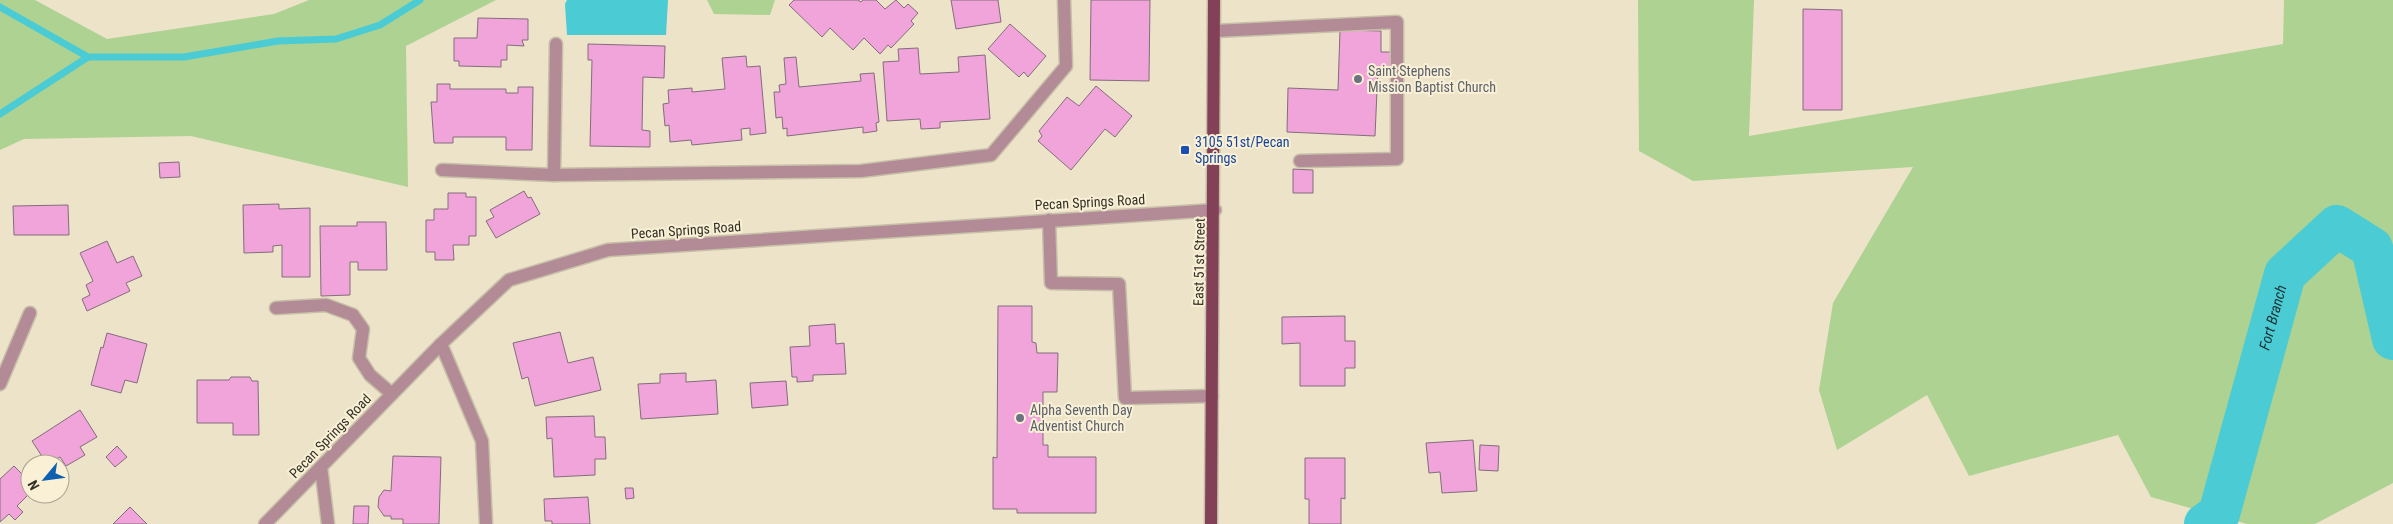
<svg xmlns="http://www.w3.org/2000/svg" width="2393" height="524" font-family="'Roboto Condensed',sans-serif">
<rect width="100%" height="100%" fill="#ece3c9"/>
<!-- green -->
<g fill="#aed292">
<polygon points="0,0 35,0 107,39 274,14 309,0 496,0 406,46 408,187 191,136 24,139 0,150"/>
<polygon points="707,0 775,0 770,15 714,14"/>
<polygon points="1638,0 1754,0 1749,136 2283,44 2284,0 2393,0 2393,483 2315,524 2247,524 2151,497 2118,435 1969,476 1927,395 1837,450 1819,390 1833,303 1913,167 1693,181 1639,151"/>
</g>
<!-- water -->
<polygon fill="#4bcbd3" points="567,0 668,0 666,35 567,35 565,4"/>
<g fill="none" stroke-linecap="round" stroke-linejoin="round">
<!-- stream -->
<g stroke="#4bcbd3" stroke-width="7">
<polyline points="0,7 88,57"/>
<polyline points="0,114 88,57 184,57 278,41 336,39 380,25 420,0"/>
</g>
<!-- river -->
<path stroke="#4bcbd3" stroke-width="42" id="s1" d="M2205 524 2219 514 2285 274 2337 226 2372 248 2393 339"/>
</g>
<!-- building -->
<g fill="#f0a4d9" stroke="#836d7c">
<polygon points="794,0 858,0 861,2 863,0 876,0 885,9 896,0 904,8 908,4 918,13 911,21 914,24 891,48 888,45 880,54 864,38 853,50 830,28 822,37 789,5"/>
<polygon points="951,0 998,0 1001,22 956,29"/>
<polygon points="1091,0 1150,0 1149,81 1090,80"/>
<polygon points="1803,9 1842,10 1842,110 1803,110"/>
<polygon points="478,18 528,19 528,40 522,40 524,46 507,45 507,60 501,60 501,67 459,66 459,61 454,61 454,38 477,38"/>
<polygon points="1010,24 1046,56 1028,77 1024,72 1019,77 988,49"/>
<polygon points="1340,30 1381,31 1381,52 1391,52 1391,69 1378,68 1375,136 1287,132 1288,88 1338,90"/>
<polygon points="588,44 665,46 664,78 643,77 642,130 650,131 650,147 590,146 592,60 588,60"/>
<polygon points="918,48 920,74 959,72 958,57 985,55 990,119 940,122 940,128 921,129 920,119 887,121 883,62 899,61 898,49"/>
<polygon points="746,56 747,67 760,66 766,133 750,135 750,128 741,129 742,140 692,145 691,140 670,142 669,125 665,126 663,104 669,103 668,90 692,88 692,92 725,89 722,58"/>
<polygon points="796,57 799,87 861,81 860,74 874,73 879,122 876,123 877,131 863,133 863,127 787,136 787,128 783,129 782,117 776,118 774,92 780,92 779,85 786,84 784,58"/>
<polygon points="437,84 450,84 450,89 506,89 506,93 518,93 518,87 533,87 532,150 506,150 506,137 453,137 453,143 434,143 431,102 437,102"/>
<polygon points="1096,86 1132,116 1115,137 1105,129 1071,170 1038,141 1042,136 1039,131 1067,97 1079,106"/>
<polygon points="179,162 180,177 160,178 159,163"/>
<polygon points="1293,169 1313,170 1313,193 1293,193"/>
<polygon points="524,191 528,198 531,197 540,214 496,238 486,221 494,217 490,210"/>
<polygon points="448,193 466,193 466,197 476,197 476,236 469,236 469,245 453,245 454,260 435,260 435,252 426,252 426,220 434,220 434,209 448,209"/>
<polygon points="279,204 279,209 310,208 310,277 282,277 282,245 273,246 273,252 244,253 243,205"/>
<polygon points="68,205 69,235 14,235 13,206"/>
<polygon points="357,222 386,222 387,270 358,270 358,262 350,262 350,295 321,296 320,226 357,226"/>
<polygon points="107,241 117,263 133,256 142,276 126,283 130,291 87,311 82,299 90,295 86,285 93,281 80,253"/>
<polygon points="998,306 1032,306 1032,342 1036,343 1037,353 1058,353 1057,392 1043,392 1043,445 1048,445 1048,457 1096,457 1096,513 1017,513 1017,509 993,509 993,457 997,458"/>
<polygon points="1345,316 1345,341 1355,341 1355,368 1345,368 1345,386 1300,386 1300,343 1282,344 1282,317"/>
<polygon points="835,324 836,344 844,343 846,374 813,375 813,381 797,382 797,377 792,377 790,347 810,346 809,326"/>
<polygon points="560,332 568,363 593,357 601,390 535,406 528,377 522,379 513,343"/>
<polygon points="107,333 147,344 137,383 125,380 121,393 91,385 101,347 103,348"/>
<polygon points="686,373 686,382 716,380 718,414 641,419 638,384 660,383 660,374"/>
<polygon points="231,377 250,377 252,381 258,381 259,435 233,435 233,423 197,423 197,380 229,380"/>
<polygon points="786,381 788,405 752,408 750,383"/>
<polygon points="80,410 97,437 80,447 85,455 66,466 60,457 47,464 32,441"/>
<polygon points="594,416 595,437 605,437 606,459 595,459 595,475 554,477 552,438 547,439 546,417"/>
<polygon points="1473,440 1477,491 1442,493 1440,472 1429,473 1426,443"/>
<polygon points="1480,445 1499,446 1498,471 1479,470"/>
<polygon points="117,446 127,457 115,467 106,457"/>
<polygon points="393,456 441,457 439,524 403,524 403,519 391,519 391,516 384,516 378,507 379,497 384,490 391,491"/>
<polygon points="1305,458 1345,458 1345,499 1341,498 1341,524 1309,524 1309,499 1305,499"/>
<polygon points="14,466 30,482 30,493 17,506 23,512 15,520 9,514 0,522 0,479"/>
<polygon points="625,488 633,488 634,498 626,499"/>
<polygon points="588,497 590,524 552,524 552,521 545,521 544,499"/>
<polygon points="354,506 369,506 368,524 353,524"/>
<polygon points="130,507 147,524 113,524"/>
</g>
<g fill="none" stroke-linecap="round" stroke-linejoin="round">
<!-- minor casing -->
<g stroke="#c7bfa8" stroke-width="15">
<g id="minor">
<polyline points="1214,31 1397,22 1397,159 1300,161"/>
<polyline points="442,170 554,175 861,171 991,155 1066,66 1064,0"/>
<polyline points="554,175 556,44"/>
<polyline points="1049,220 1051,283 1119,284 1125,398 1212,396"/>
<polyline points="276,308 326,305 353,315 363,329 359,358 370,375 392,394"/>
<polyline points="441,344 482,441 486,524"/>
<polyline points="0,384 30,313"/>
<polyline points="321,467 328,524"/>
<polyline points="265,524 441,344 509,280 608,250 1215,210"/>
</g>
</g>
<!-- major casing -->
<g stroke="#c7bfa8" stroke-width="15">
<polyline id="major" points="1211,524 1214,0"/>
</g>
<!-- minor -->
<use href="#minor" stroke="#b28b96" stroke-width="12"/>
<!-- major -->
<use href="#major" stroke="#834158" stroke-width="12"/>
</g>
<!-- markers -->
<g fill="#6b7280" stroke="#f9f0d6" stroke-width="2">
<circle cx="1358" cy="79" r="5"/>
<circle cx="1020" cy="418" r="5"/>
</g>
<rect fill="#1a4fb4" stroke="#f9f0d6" stroke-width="2" x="1180" y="145" width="10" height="10" rx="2.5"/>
<g text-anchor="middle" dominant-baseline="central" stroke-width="4" stroke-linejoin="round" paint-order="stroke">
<!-- worship labels -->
<g font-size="14" fill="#5b616d" stroke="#f9f0d6" text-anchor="start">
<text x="1368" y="71">Saint Stephens<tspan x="1368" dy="16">Mission Baptist Church</tspan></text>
<text x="1030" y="410">Alpha Seventh Day<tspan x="1030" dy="16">Adventist Church</tspan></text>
</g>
<!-- transit labels -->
<g font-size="14" fill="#164399" stroke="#f9f0d6" text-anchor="start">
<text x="1195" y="142">3105 51st/Pecan<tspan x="1195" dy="16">Springs</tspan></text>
</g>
<!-- street labels -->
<g font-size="14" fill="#333026" stroke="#f9f0d6">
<text transform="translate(1090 202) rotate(-3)">Pecan Springs Road</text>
<text transform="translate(686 230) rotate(-4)">Pecan Springs Road</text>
<text transform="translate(1199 262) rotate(-89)">East 51st Street</text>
<text transform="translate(330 436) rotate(-46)">Pecan Springs Road</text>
</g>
<!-- water labels -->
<g font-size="15" font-style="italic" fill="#1b3133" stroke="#f9f0d6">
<text stroke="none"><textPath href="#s1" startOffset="221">Fort Branch</textPath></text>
</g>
</g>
<!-- north arrow -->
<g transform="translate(45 479) rotate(241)"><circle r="24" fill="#f9f0d6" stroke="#aaa390"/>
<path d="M0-4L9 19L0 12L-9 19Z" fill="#0d61af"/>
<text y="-8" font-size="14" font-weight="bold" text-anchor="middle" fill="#333026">N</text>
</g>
</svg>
